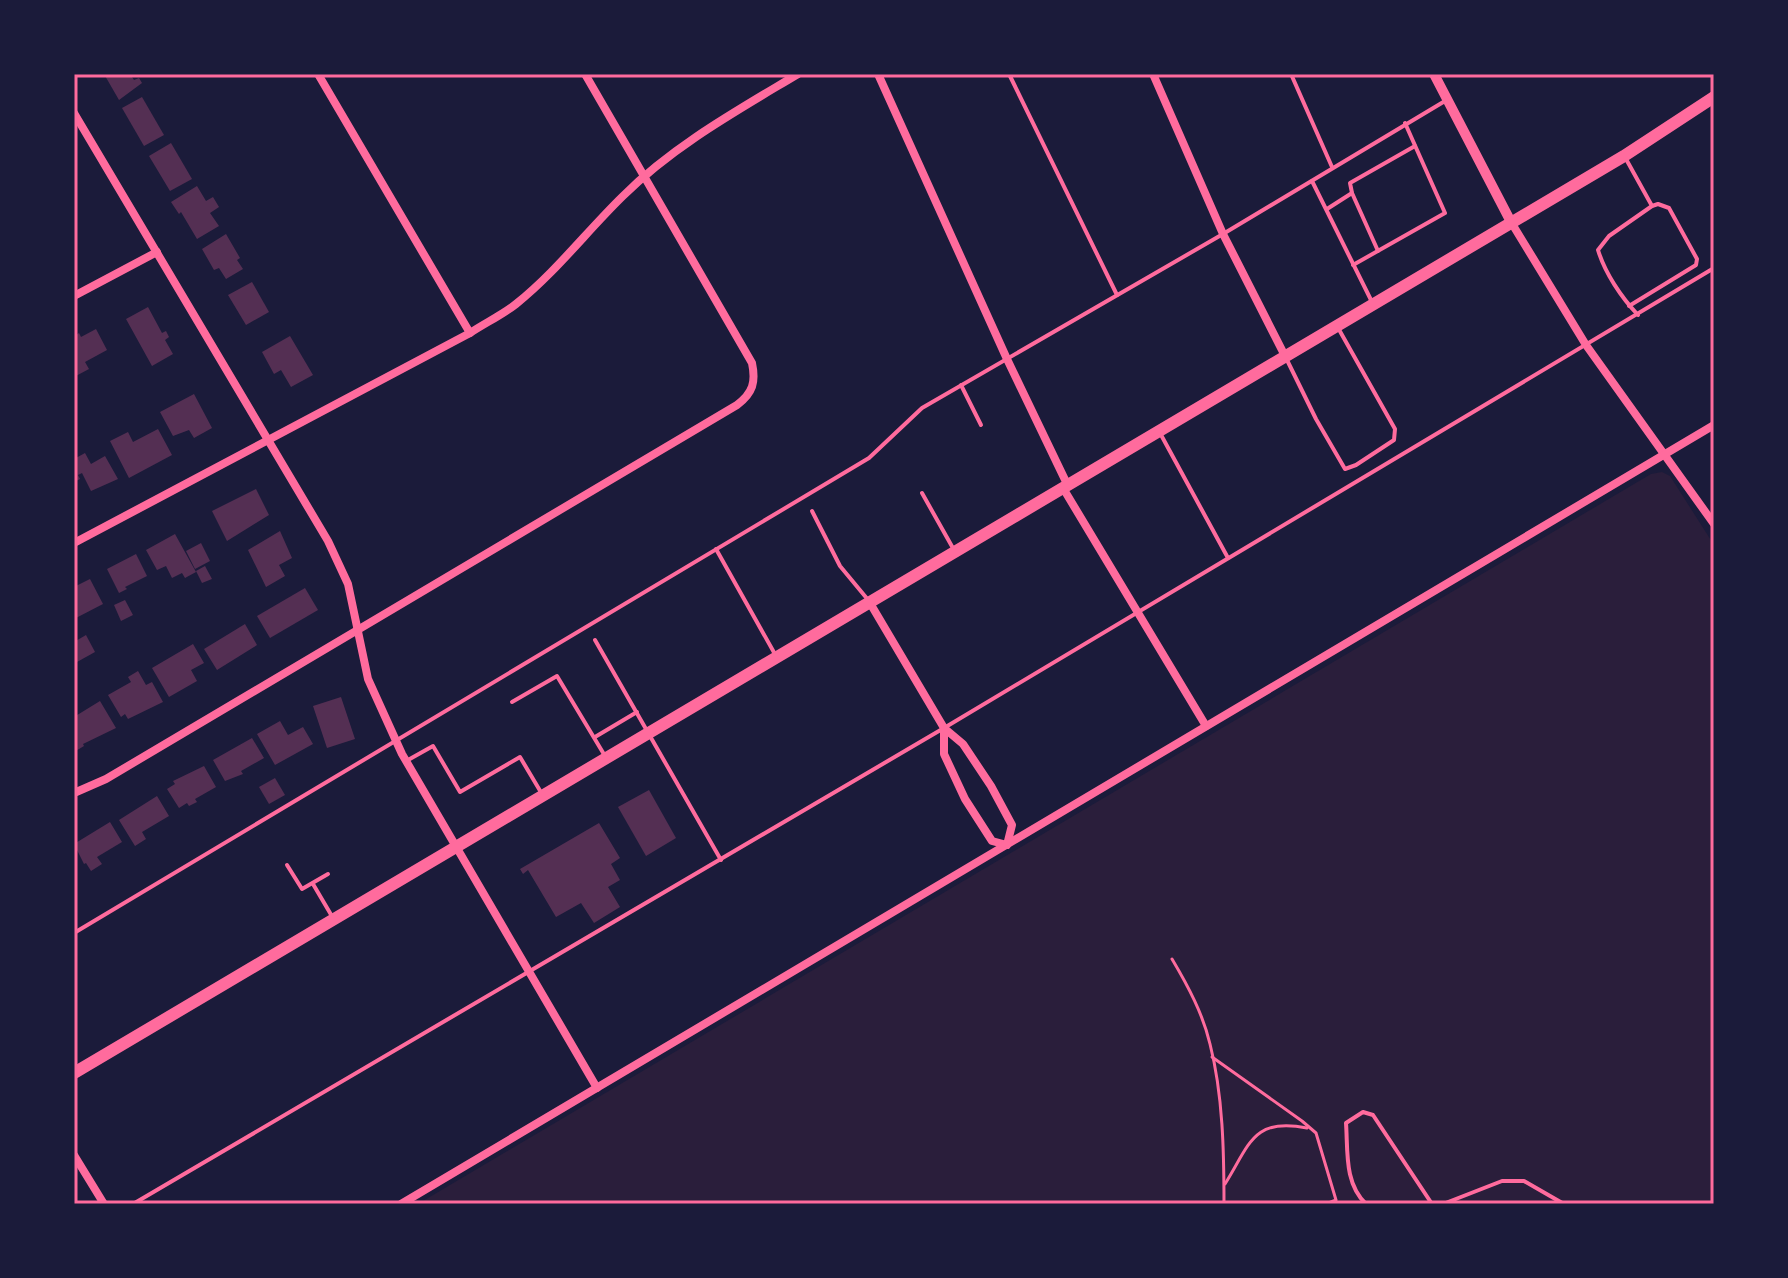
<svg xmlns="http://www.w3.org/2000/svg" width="1788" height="1278" font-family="'Sofia Sans Condensed',sans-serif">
<rect width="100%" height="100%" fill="#1b1b3a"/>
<!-- green -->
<polygon fill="#2a1e3b" points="1662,472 1670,476 1714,545 1714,1204 418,1204 1651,474"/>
<!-- building -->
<g fill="#542f53">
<polygon points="104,74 130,74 134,80 139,78 142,83 119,100"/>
<polygon points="142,97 164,135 144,146 122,108"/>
<polygon points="171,143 192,179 170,191 149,156"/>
<polygon points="197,186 206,201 213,197 219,207 210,213 219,226 197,239 181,212 179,214 171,202"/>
<polygon points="226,234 240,258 237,260 243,269 226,279 219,268 214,270 202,249"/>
<polygon points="252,282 269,312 246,325 228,295"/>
<polygon points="148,307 162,333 166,331 169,337 165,340 173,354 152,366 126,319"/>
<polygon points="96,329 107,350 85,362 89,369 74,377 74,341 77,340 75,336 79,333 81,337"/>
<polygon points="290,336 313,375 291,387 281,370 274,374 262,352"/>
<polygon points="194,394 212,428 194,438 189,430 173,436 160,412"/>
<polygon points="158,429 172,455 129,478 110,441 128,432 133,442"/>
<polygon points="85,453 91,464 105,456 118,479 91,491 82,473 78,475 80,479 74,482 74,466 77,464 74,459"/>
<polygon points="256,489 269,515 227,541 212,511"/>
<polygon points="280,531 292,558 279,565 285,576 266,587 248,550"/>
<polygon points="175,534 196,572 185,578 182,573 172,578 166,566 157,570 146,550"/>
<polygon points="201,543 210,561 195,569 186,551"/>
<polygon points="136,554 147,576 125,587 127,589 119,593 107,569"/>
<polygon points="205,566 212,579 202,583 196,571"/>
<polygon points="90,579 103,604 74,619 74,587"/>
<polygon points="305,588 318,610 270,638 257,616"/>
<polygon points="125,600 133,615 121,621 114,605"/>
<polygon points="245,624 257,645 217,670 204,649"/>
<polygon points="86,635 95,652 77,662 74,657 74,642"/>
<polygon points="193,644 204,663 191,670 197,681 169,697 152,668"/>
<polygon points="138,671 146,685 152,682 163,702 128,719 125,714 121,717 108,695 131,682 128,677"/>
<polygon points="341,697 355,739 327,748 313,706"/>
<polygon points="100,701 116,728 83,744 84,746 74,752 74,717"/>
<polygon points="280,721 288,735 303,727 313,744 275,765 257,734"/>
<polygon points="252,738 264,758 241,771 243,774 225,781 213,760"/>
<polygon points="204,766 216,787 195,799 197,802 189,806 187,803 179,808 167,789 175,784 173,781"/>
<polygon points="275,778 285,795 269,804 259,787"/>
<polygon points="649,790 676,838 646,856 618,807"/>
<polygon points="157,796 169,816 142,832 146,839 135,846 119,820"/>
<polygon points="110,822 122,842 97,857 102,864 91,871 86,863 84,864 74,844"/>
<polygon points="599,823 620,858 611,864 620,880 608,887 620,907 594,923 581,903 556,917 528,870 523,874 520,869"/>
</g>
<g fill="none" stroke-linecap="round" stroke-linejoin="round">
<!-- path -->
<g stroke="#ff6b9d" stroke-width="3">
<path d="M1172 959C1188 986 1203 1014 1210 1044 1223 1095 1224 1152 1224 1204"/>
<polyline points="1212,1057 1302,1121 1316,1133 1336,1200 1326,1204"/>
<path d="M1225 1184C1250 1144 1253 1117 1307 1128"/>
</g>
<!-- service -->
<g stroke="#ff6b9d" stroke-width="4">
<polyline points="1009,74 1117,295"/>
<polyline points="1291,74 1332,167"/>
<polyline points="1626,159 1652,206"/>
<polyline points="1312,181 1372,302"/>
<polyline points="1327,209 1352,193"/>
<polyline points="1378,251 1352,193 1350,183 1415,146"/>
<polyline points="1353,265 1445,213 1405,123"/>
<path d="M1629 306 1696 265 1697 259 1669 208 1658 204 1652 206 1609 236 1598 250C1605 273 1621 297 1638 315"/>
<polyline points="1286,358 1316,419 1345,469 1356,465 1394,440 1395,429 1337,326"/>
<polyline points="961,385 981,425"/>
<polyline points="1160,433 1228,558"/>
<polyline points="922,493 954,550"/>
<polyline points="812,511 840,566 869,601"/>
<polyline points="716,549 776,656"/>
<polyline points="595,640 721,860"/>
<polyline points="512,702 557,676 605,756"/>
<polyline points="595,737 637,712"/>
<polyline points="408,760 433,746 460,792 520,757 542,794"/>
<polyline points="287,865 302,889 328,874"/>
<polyline points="313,884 333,918"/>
<polyline points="74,933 869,458 922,408 1223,234 1445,101"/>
<polyline points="133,1204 944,728 1714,268"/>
<path d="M1366 1204C1344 1183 1348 1151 1346 1123L1363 1112 1373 1115 1432 1204"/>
<polyline points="1443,1204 1502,1181 1524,1181 1564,1204"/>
</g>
<!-- minor -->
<g stroke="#ff6b9d" stroke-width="8">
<polyline points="318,74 470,333"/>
<polyline points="878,74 1007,359 1068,486"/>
<polyline points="1153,74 1223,234 1285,356"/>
<polyline points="74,113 328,541 348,584 368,679 402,754 597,1088"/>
<polyline points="1511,222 1586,345 1714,524"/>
<polyline points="74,296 157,252"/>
<polyline points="1063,488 1206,726"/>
<path d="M74 543 470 333C485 323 502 315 516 304 556 272 587 231 623 196 673 146 738 110 798 74"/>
<polyline points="870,603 944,728 963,744 991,786 1012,825 1007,845 992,841 965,799 944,754 944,728"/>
<path d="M74 793 106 779 737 405C753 393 756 382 752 363L585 74"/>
<polyline points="74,1155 104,1204"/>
<polyline points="401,1204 1714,425"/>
</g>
<!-- tertiary -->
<polyline stroke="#ff6b9d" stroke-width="10" points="1434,74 1511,222"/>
<!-- secondary -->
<polyline stroke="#ff6b9d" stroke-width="12" points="74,1073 1624,156 1714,97"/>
</g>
<!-- border -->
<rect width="1788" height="1278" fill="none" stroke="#1b1b3a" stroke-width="152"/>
<rect x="76" y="76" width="1636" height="1126" fill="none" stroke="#ff6b9d" stroke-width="3"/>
</svg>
